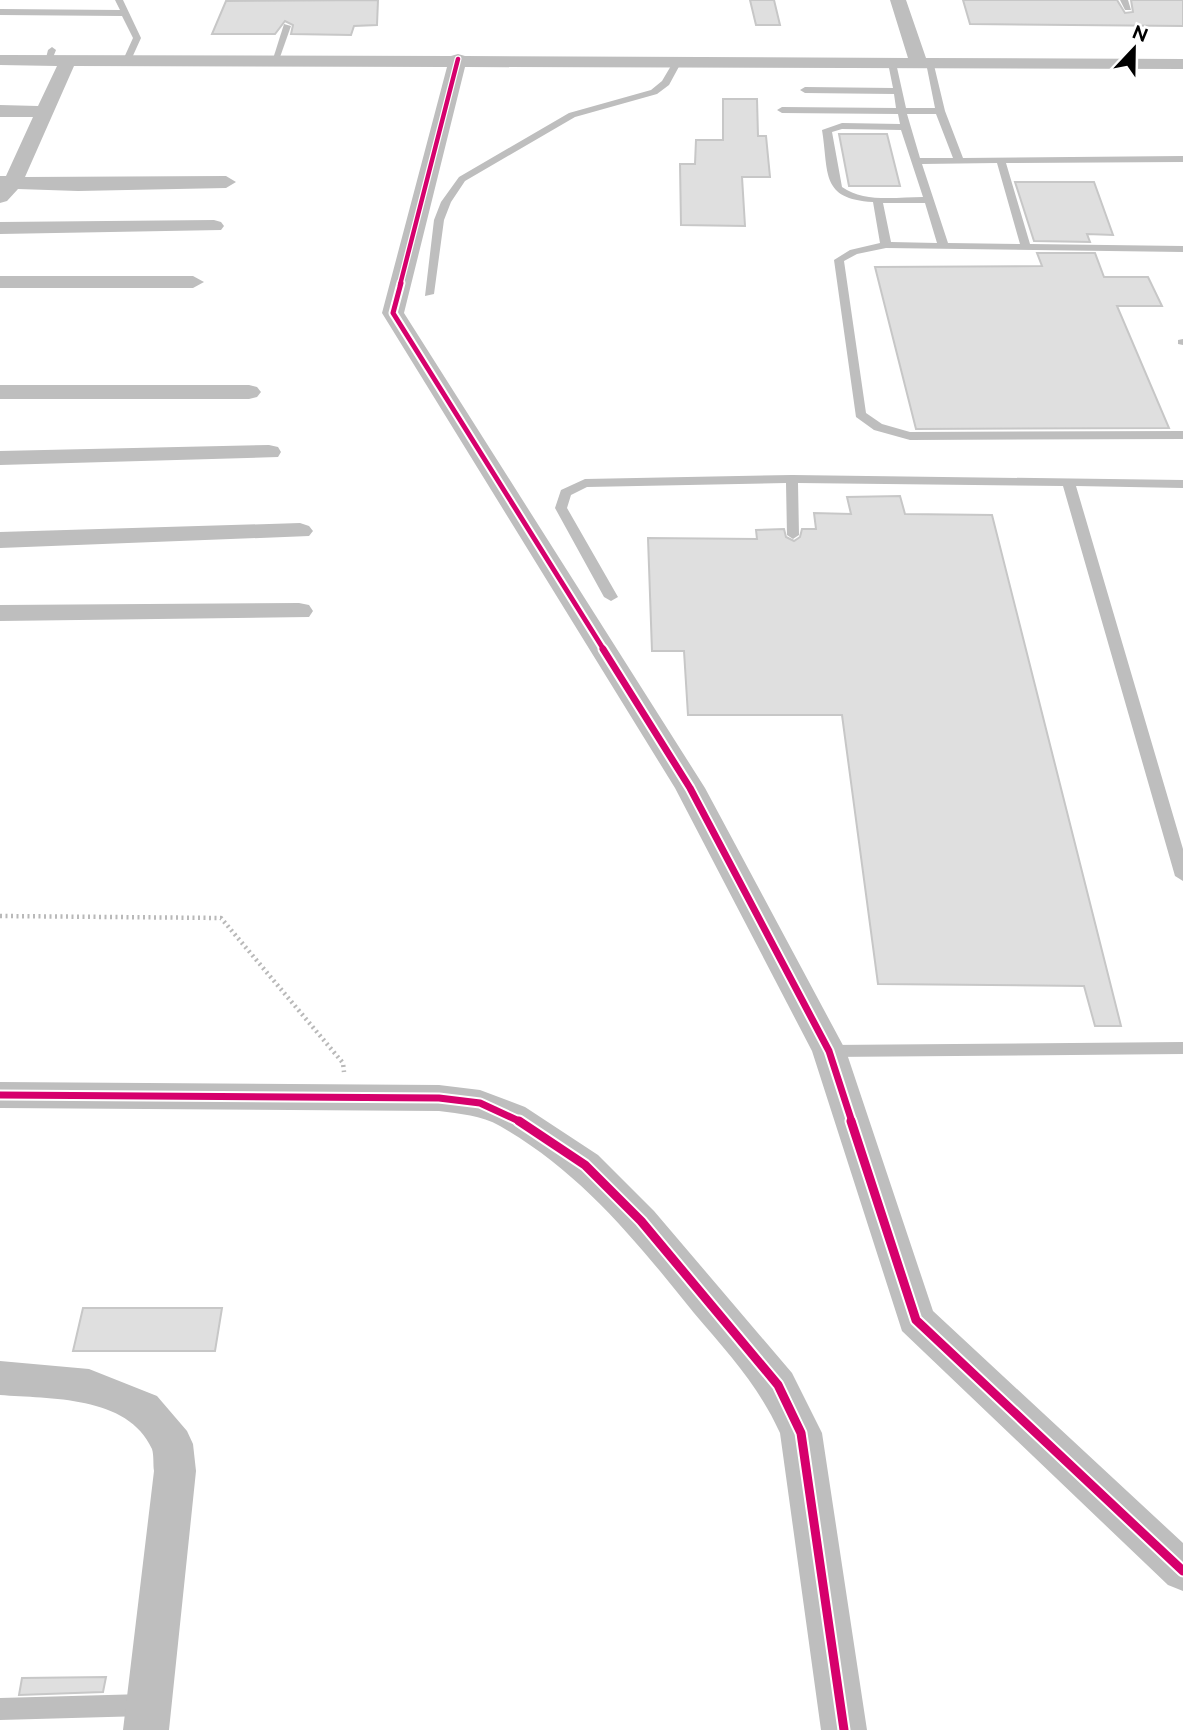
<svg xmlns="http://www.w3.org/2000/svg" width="1183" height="1730" font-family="Raleway,sans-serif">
<rect width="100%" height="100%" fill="#fff"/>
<!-- building -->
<g fill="#dfdfdf" stroke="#c7c7c7" stroke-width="2">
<polygon points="378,0 377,25 354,26 351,35 291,34 293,25 285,21 275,34 212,34 226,1"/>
<polygon points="750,0 774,0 780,25 756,25"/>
<polygon points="963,0 1117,0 1125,13 1133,12 1131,0 1183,0 1183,26 970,24"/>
<polygon points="723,99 757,99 758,136 766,136 770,177 742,177 745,226 681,225 680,164 695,164 696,140 723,140"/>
<polygon points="839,134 887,134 900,186 849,186"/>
<polygon points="1015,182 1094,182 1113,235 1087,234 1090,242 1034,241"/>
<polygon points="1037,253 1095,253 1104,277 1148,277 1162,306 1117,306 1169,428 916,429 875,267 1042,266"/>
<polygon points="900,496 905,514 992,515 1121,1026 1095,1026 1084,986 878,984 842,715 688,715 684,651 652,651 648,538 757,539 756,530 784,529 786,537 794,541 800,537 802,529 816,529 814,513 851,514 847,497"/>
<polygon points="83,1308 222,1308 215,1351 73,1351"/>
<polygon points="106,1677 103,1692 19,1695 22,1678"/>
</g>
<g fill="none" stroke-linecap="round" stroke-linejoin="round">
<!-- path -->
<polyline stroke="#b9b9b9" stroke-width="4.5" stroke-dasharray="2 3.5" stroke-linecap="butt" points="0,916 221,918 343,1063 344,1072"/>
<!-- lane -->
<g fill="#bebebe" fill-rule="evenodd">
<polygon points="115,0 123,0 141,38 131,60 127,63 123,60 133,38 122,16 0,15 0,9 120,10"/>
<polygon points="1120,0 1128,0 1131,10 1125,10"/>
<polygon points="284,24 291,26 279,60 272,62"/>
<polygon points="52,47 56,50 52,60 45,62 48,50"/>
<polygon points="675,59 682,61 669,85 657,94 575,117 465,181 451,202 444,220 434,294 425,296 434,220 441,202 459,177 569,113 651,90 662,81"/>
<path d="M892 60 896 63 906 108H935L926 63 933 61 945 111 963 158 1183 156V162L1006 163 1030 244 1183 246V252L886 248 857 254 844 261 866 413 882 424 910 432 1183 431V439L910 440 874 430 856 417 834 260 850 250 880 243 873 202C820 199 829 173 822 130L842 123 900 124 898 114 782 113 777 110 782 107 896 108 894 94 805 93 800 90 805 87 893 88 888 63ZM907 114H936L953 158H920ZM842 129 901 130 923 197C897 197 864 203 842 187L832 132ZM997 163 1020 244 948 243 922 164ZM883 203H925L937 243 891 242Z"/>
<polygon points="1183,339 1183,345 1178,344 1178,340"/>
<polygon points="792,475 1183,480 1183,488 1076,486 1183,849 1183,881 1175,876 1063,486 798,483 799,535 793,539 787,535 786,483 587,487 571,495 567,508 618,597 611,601 604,597 555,508 561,490 585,479"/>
<polygon points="1183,1042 1183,1054 829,1057 823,1055 820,1051 823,1047 829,1045"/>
<polygon points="144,1694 152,1697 155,1705 152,1713 144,1716 0,1720 0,1698"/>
</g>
<!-- street -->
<g fill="#bebebe" fill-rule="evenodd">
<polygon points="890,0 906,0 926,58 1183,59 1183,69 465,67 404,313 705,788 846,1051 933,1311 1183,1543 1183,1591 1168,1585 902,1331 812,1051 675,788 382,313 447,67 74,66 25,177 226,176 236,182 226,188 78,191 18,189 7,201 0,203 0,176 6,176 33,117 0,117 0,105 38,106 57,66 0,65 0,55 451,56 458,54 465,56 908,58"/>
<polygon points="214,220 221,222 224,226 221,230 0,234 0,222"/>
<polygon points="0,276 193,276 204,282 193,288 0,288"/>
<polygon points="0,385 249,385 257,387 261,392 257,397 249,399 0,399"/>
<polygon points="269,445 278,447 281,452 278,457 0,465 0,451"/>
<polygon points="300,523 309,526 313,531 309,536 0,548 0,532"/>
<polygon points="299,603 309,605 313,611 309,617 0,621 0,605"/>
<path d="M0 1082 439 1085 480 1090 525 1107 598 1155 654 1211 792 1373 822 1433 867 1730H821L780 1433C758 1385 728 1353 694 1313 637 1242 581 1172 500 1126 481 1115 460 1114 439 1111L0 1108Z"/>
<path d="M0 1361 89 1369 157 1396 187 1431 193 1444 196 1471 169 1730H123L154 1471C153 1465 154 1455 152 1449 128 1395 49 1399 0 1395Z"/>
</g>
<!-- cycleway-far3 casing -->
<g stroke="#fff" stroke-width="7">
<polyline id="cycleway-far3" points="400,285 458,59"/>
</g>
<!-- cycleway-far2 casing -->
<g stroke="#fff" stroke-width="9">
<polyline id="cycleway-far2" points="401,283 393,313 604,650"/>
</g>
<!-- cycleway-far1 casing -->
<g stroke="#fff" stroke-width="11">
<g id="cycleway-far1">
<polyline points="603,649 690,788 829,1051 852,1122"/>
<polyline points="0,1095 439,1098 480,1103 521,1122"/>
</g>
</g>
<!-- cycleway casing -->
<g stroke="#fff" stroke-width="13">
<g id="cycleway">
<polyline points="519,1121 585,1165 641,1221 778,1385 801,1433 844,1730"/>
<polyline points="851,1121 916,1320 1183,1571"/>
</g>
</g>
<!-- cycleway-far3 -->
<use href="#cycleway-far3" stroke="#d6006c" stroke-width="4.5"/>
<!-- cycleway-far2 -->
<use href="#cycleway-far2" stroke="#d6006c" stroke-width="5"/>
<!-- cycleway-far1 -->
<use href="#cycleway-far1" stroke="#d6006c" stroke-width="7"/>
<!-- cycleway -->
<use href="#cycleway" stroke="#d6006c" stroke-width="9"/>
</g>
<!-- north arrow -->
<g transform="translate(1134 49) rotate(22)" stroke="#ffffff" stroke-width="5" paint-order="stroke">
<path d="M0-5L12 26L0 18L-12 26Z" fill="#000000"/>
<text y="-10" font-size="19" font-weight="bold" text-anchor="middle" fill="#000000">N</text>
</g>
</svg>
